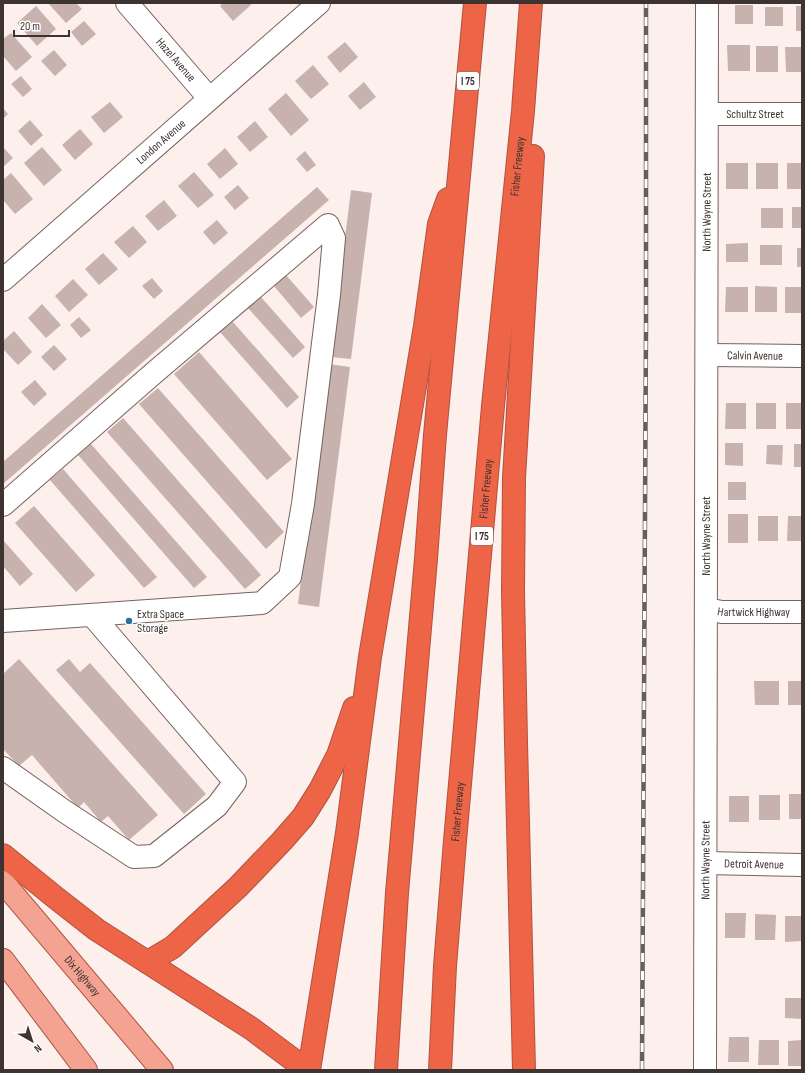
<svg xmlns="http://www.w3.org/2000/svg" width="805" height="1073" font-family="'Sofia Sans Condensed',sans-serif">
<rect width="100%" height="100%" fill="#fcefec"/>
<!-- building -->
<g fill="#c7b2ad">
<polygon points="48,3 76,3 82,9 66,23"/>
<polygon points="223,3 250,3 251,5 233,21 220,6"/>
<rect x="735" y="5" width="18" height="19"/>
<polygon points="36,6 56,29 37,46 17,23"/>
<rect x="796" y="6" width="6" height="25"/>
<rect x="765" y="7" width="18" height="19"/>
<polygon points="84,21 96,34 82,46 71,32"/>
<polygon points="11,33 32,57 16,71 3,56 3,39"/>
<polygon points="345,42 358,57 340,73 327,57"/>
<polygon points="727,45 750,45 750,71 728,71"/>
<rect x="756" y="46" width="22" height="26"/>
<polygon points="785,47 802,47 802,72 786,72"/>
<polygon points="54,50 67,65 55,76 41,61"/>
<polygon points="313,65 329,84 311,99 295,81"/>
<polygon points="21,76 32,89 23,97 11,84"/>
<polygon points="364,82 376,97 360,110 348,96"/>
<polygon points="286,93 309,120 291,136 268,109"/>
<polygon points="110,102 123,117 104,133 91,117"/>
<polygon points="3,108 8,114 3,119"/>
<polygon points="30,120 43,135 31,146 18,131"/>
<polygon points="255,121 268,137 250,152 237,137"/>
<polygon points="80,129 93,144 75,160 62,145"/>
<polygon points="3,147 13,158 3,167"/>
<polygon points="42,147 62,170 44,186 24,163"/>
<polygon points="225,148 238,164 220,179 207,164"/>
<polygon points="305,151 316,165 307,172 296,159"/>
<rect x="726" y="163" width="22" height="26"/>
<rect x="756" y="163" width="22" height="26"/>
<rect x="787" y="163" width="15" height="26"/>
<polygon points="194,172 214,195 198,208 178,186"/>
<polygon points="11,173 33,199 15,214 3,200 3,180"/>
<polygon points="238,185 249,198 235,210 224,197"/>
<polygon points="317,187 329,200 3,484 3,462"/>
<polygon points="351,190 372,193 351,359 330,357"/>
<polygon points="164,200 177,216 158,231 145,216"/>
<rect x="792" y="207" width="10" height="21"/>
<rect x="761" y="208" width="22" height="20"/>
<polygon points="217,220 228,233 214,245 203,232"/>
<polygon points="133,226 147,242 129,258 114,242"/>
<polygon points="748,243 748,262 726,262 726,244"/>
<rect x="760" y="245" width="22" height="20"/>
<rect x="797" y="248" width="5" height="19"/>
<polygon points="103,253 118,269 99,285 85,269"/>
<polygon points="286,275 314,307 301,318 274,286"/>
<polygon points="152,278 163,291 154,299 142,286"/>
<polygon points="73,279 88,295 69,312 55,296"/>
<polygon points="755,286 777,287 777,312 755,312"/>
<polygon points="726,287 748,287 748,312 725,312"/>
<rect x="785" y="287" width="17" height="26"/>
<polygon points="261,297 305,347 293,358 248,308"/>
<polygon points="42,304 61,325 46,338 28,318"/>
<polygon points="79,317 91,330 81,338 70,325"/>
<polygon points="233,322 299,397 287,408 220,332"/>
<polygon points="14,331 32,352 18,365 3,349 3,341"/>
<polygon points="54,345 67,359 54,371 41,357"/>
<polygon points="199,352 292,459 267,480 174,374"/>
<polygon points="329,364 350,367 319,607 298,604"/>
<polygon points="35,380 47,394 34,406 21,392"/>
<polygon points="158,388 284,532 266,549 139,404"/>
<polygon points="726,403 746,403 746,429 725,429"/>
<rect x="756" y="403" width="20" height="26"/>
<rect x="786" y="403" width="16" height="26"/>
<polygon points="123,418 261,575 245,589 107,432"/>
<polygon points="725,443 743,443 743,466 725,465"/>
<polygon points="91,444 207,577 194,588 78,455"/>
<rect x="794" y="444" width="8" height="23"/>
<polygon points="767,445 783,445 782,465 766,464"/>
<polygon points="63,469 157,577 144,588 50,480"/>
<rect x="728" y="482" width="18" height="18"/>
<polygon points="34,506 95,575 76,592 15,523"/>
<rect x="728" y="514" width="20" height="29"/>
<rect x="758" y="516" width="20" height="25"/>
<polygon points="788,516 802,516 802,541 787,541"/>
<polygon points="3,540 33,574 20,586 3,566"/>
<polygon points="19,659 158,815 129,840 108,816 101,822 84,802 78,808 32,755 19,766 3,749 3,674"/>
<polygon points="69,659 80,672 90,663 206,794 184,814 56,670"/>
<polygon points="754,681 779,681 779,705 755,705"/>
<rect x="788" y="681" width="14" height="24"/>
<rect x="789" y="794" width="13" height="25"/>
<rect x="759" y="795" width="21" height="25"/>
<rect x="729" y="796" width="20" height="26"/>
<polygon points="725,913 746,913 745,938 725,938"/>
<polygon points="755,914 776,915 775,940 755,940"/>
<polygon points="785,916 802,916 802,941 785,942"/>
<polygon points="785,998 802,998 802,1019 785,1018"/>
<polygon points="729,1037 749,1037 749,1062 728,1062"/>
<polygon points="759,1040 779,1040 779,1065 758,1065"/>
<polygon points="802,1040 802,1066 788,1066 788,1041"/>
</g>
<g fill="none" stroke-linecap="round" stroke-linejoin="round">
<!-- minor casing -->
<g stroke="#76635e" stroke-width="24">
<g id="minor">
<path id="s1" d="M127 3 209 98"/>
<path id="s2" d="M708 114H802"/>
<path id="s3" d="M3 280 319 3"/>
<path id="s4" d="M707 355 802 356"/>
<polyline points="3,505 155,372 328,225 334,238 329,295 303,504 290,577 262,603 3,621"/>
<path id="s5" d="M706 609 722 612H802"/>
<polyline points="3,768 64,811 134,857 154,856 217,806 235,782 92,615"/>
<path id="s6" d="M706 863 802 865"/>
<path id="s7" d="M705 1070 707 3"/>
</g>
</g>
<!-- major casing -->
<g stroke="#af5340" stroke-width="24">
<g id="major">
<path id="s8" d="M3 882 162 1070"/>
<polyline points="3,960 86,1070"/>
</g>
</g>
<!-- highway casing -->
<g stroke="#af5340" stroke-width="24">
<g id="highway">
<polyline points="3,855 56,898 97,930 252,1029 307,1070"/>
<polyline points="148,962 173,947 238,887 282,841 303,817 320,790 338,755 354,708"/>
<polyline points="309,1070 347,833 370,657 425,326 439,224 448,199"/>
<polyline points="386,1070 397,893 426,559 435,435 475,3"/>
<path id="s9" d="M440 1070 445 966 455 841 493 406 523 111 531 3"/>
<polyline points="524,1070 516,742 513,592 514,478 533,156"/>
</g>
</g>
<!-- minor -->
<use href="#minor" stroke="#fff" stroke-width="22"/>
<!-- major -->
<use href="#major" stroke="#f4a291" stroke-width="22"/>
<!-- highway -->
<use href="#highway" stroke="#ed6447" stroke-width="22"/>
<!-- rail casing -->
<g stroke="#675d5b" stroke-width="4.5">
<polyline id="rail" points="642,1070 646,328 646,3"/>
</g>
<!-- rail -->
<use href="#rail" stroke="#fff" stroke-width="3" stroke-dasharray="9" stroke-linecap="butt"/>
</g>
<!-- markers -->
<circle fill="#2770a4" stroke="#fff" stroke-width="1.5" cx="129" cy="621" r="4"/>
<g text-anchor="middle" dominant-baseline="central" stroke-width="3" stroke-linejoin="round" paint-order="stroke">
<!-- shield labels -->
<g fill="#fff" stroke="#777170" stroke-width="1">
<rect x="457" y="72" width="22" height="18" rx="3"/>
<rect x="471" y="527" width="22" height="18" rx="3"/>
</g>
<g font-size="11" font-weight="bold" fill="#3d3432">
<text x="468" y="81">I 75</text>
<text x="482" y="536">I 75</text>
</g>
<!-- street labels -->
<g font-size="12" fill="#3d3432" stroke="#fff">
<text stroke="none"><textPath href="#s1" startOffset="75">Hazel Avenue</textPath></text>
<text stroke="none"><textPath href="#s2" startOffset="47">Schultz Street</textPath></text>
<text stroke="none"><textPath href="#s3" startOffset="210">London Avenue</textPath></text>
<text stroke="none"><textPath href="#s9" startOffset="907">Fisher Freeway</textPath></text>
<text stroke="none"><textPath href="#s7" startOffset="858">North Wayne Street</textPath></text>
<text stroke="none"><textPath href="#s4" startOffset="48">Calvin Avenue</textPath></text>
<text stroke="none"><textPath href="#s9" startOffset="583">Fisher Freeway</textPath></text>
<text stroke="none"><textPath href="#s7" startOffset="534">North Wayne Street</textPath></text>
<text stroke="none"><textPath href="#s5" startOffset="48">Hartwick Highway</textPath></text>
<text stroke="none"><textPath href="#s9" startOffset="259">Fisher Freeway</textPath></text>
<text stroke="none"><textPath href="#s7" startOffset="210">North Wayne Street</textPath></text>
<text stroke="none"><textPath href="#s6" startOffset="48">Detroit Avenue</textPath></text>
<text stroke="none"><textPath href="#s8" startOffset="123">Dix Highway</textPath></text>
</g>
<!-- poi labels -->
<g font-size="12" fill="#3d3432" stroke="#fff" text-anchor="start">
<text x="137" y="614">Extra Space<tspan x="137" dy="14">Storage</tspan></text>
</g>
</g>
<!-- border -->
<rect width="805" height="1073" fill="none" stroke="#3d3432" stroke-width="8"/>
<!-- north arrow -->
<g transform="translate(32 1041) rotate(141)" stroke="#ffffff" stroke-width="3" paint-order="stroke">
<path d="M0-3L7 15L0 10L-7 15Z" fill="#3d3432"/>
<text y="-6" font-size="11" font-weight="bold" text-anchor="middle" fill="#3d3432">N</text>
</g>
<!-- scale -->
<path d="M14 30v6h55v-6" fill="none" stroke="#3d3432" stroke-width="2"/>
<text x="20" y="30" font-size="12" fill="#3d3432" stroke="#ffffff" stroke-width="3" paint-order="stroke">20 m</text>
</svg>
